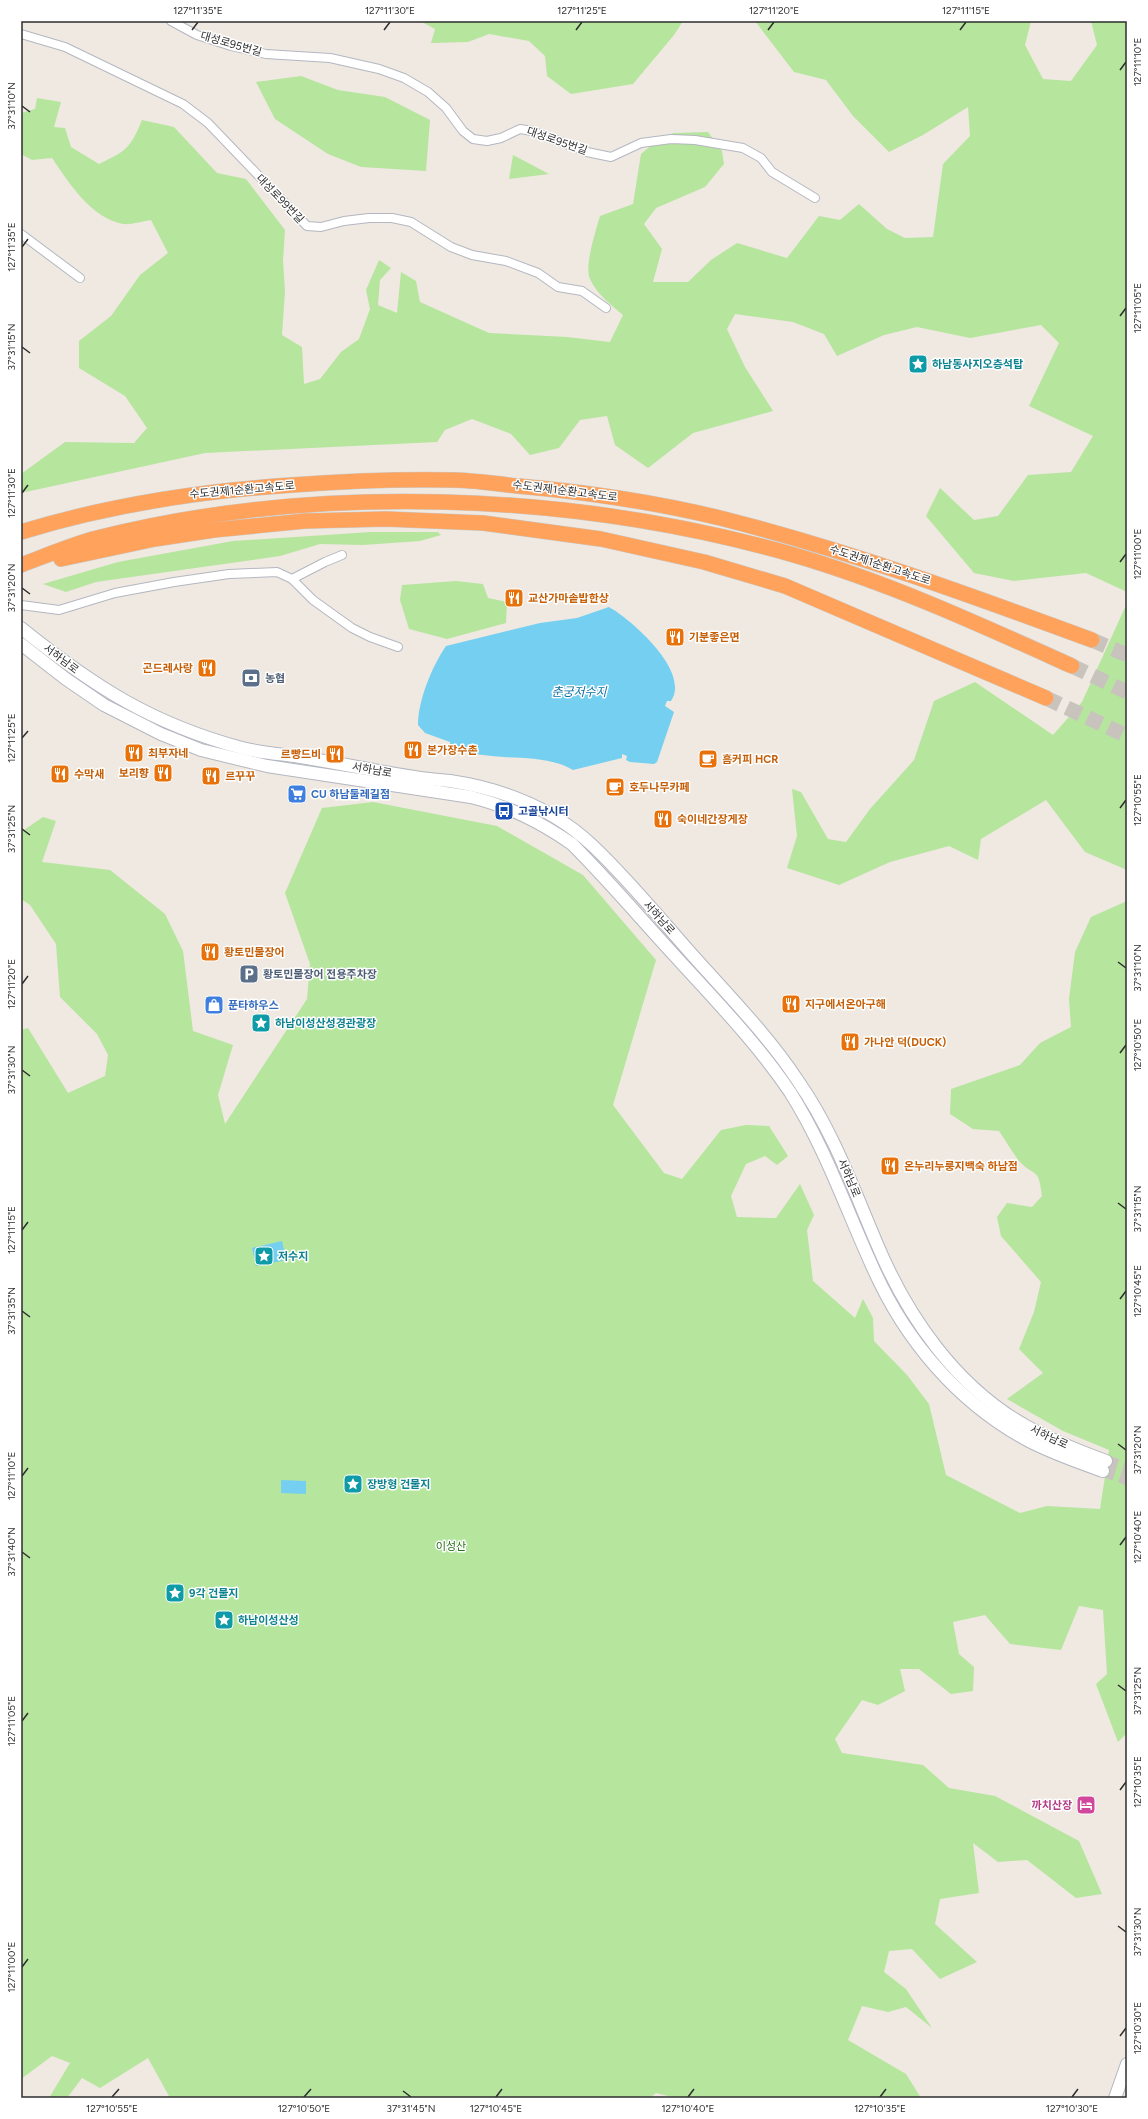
<svg xmlns="http://www.w3.org/2000/svg" width="1148" height="2119" font-family="Figtree,'Noto Sans KR',sans-serif">
<rect width="100%" height="100%" fill="#efe9e1"/>
<!-- green -->
<g fill="#b6e59e">
<polygon points="420,21 683,21 674,35 633,84 571,94 547,76 545,56 529,41 489,34 468,42 431,43 435,29"/>
<path d="M755 21H1031L1025 45 1043 79 1071 81 1097 45 1091 21H1127V592L1086 573 1014 581 974 573 926 516 940 488 974 520 998 516 1028 475 1071 472 1093 436 1029 406 1059 343 1041 325 970 338 917 327 884 335 837 356 824 334 793 322 735 314 727 329 745 367 773 411 693 433 648 468 615 445 607 416 580 420 559 448 530 455 511 434 472 419 445 430 437 442 205 453 21 493V474L65 442 134 443 147 428 125 396 79 368V341L111 316 140 275 168 253 151 220C143 221 131 225 123 224 91 218 69 183 52 158L32 160 21 154V113L35 109 37 98 61 102 54 127 65 128 71 147 99 164C126 151 130 149 142 120L174 127 217 173 246 179 285 230 283 261 285 291 282 335 302 347 304 384 320 379 341 352 359 339 370 309 366 290 379 260 391 268 380 280 378 305 397 313 401 272 416 281 420 302 489 333 567 337 610 342 623 315C612 306 596 293 590 279 584 266 596 230 600 216L633 204 641 154 660 138 674 133 708 132 722 151 724 164 705 187 656 208 644 224 662 249 653 282H688L711 260 737 243 787 258 819 216 840 220 859 204 887 229 905 238 933 237 943 164 970 136 968 107 923 135 889 152 853 116 826 80 794 72Z"/>
<polygon points="301,76 338,90 385,97 430,120 426,171 361,167 328,154 275,119 256,82"/>
<polygon points="513,155 549,174 509,179"/>
<polygon points="371,532 438,532 441,535 420,541 363,545 320,544 280,556 96,582 66,592 43,584 118,562 233,541"/>
<polygon points="456,581 483,584 488,598 507,602 506,623 447,639 409,629 400,600 402,585"/>
<polygon points="1127,603 1127,870 1085,852 1046,800 981,839 978,860 949,846 890,862 839,885 787,868 797,836 792,789 801,792 828,839 846,842 870,809 914,760 934,701 975,682 1053,735 1082,702"/>
<path d="M373 802 497 826 583 875 656 960 613 1105 664 1173 682 1179 721 1130 746 1125 769 1126 788 1156 777 1165 765 1156 746 1164 731 1196 737 1217 776 1218 800 1184 814 1215 807 1230 813 1281 855 1318 863 1299 873 1318 874 1341 907 1375 929 1404 946 1475 1020 1513 1047 1506 1100 1509 1109 1450 1063 1431 1007 1399 1043 1373 1019 1349 1034 1312 1041 1282 1001 1236 997 1217 1007 1203 1032 1207 1042 1196C1038 1165 1036 1179 1019 1161 1012 1152 1006 1141 999 1131L973 1129 950 1114 951 1089 1020 1065 1040 1043 1071 1027 1069 999 1075 952 1091 917 1127 901V1733L1118 1742 1096 1684 1107 1674 1103 1610 1079 1606 1061 1650 1010 1644 985 1615 953 1622 959 1654 974 1667 973 1691 951 1694 919 1669H900L905 1691 878 1705 862 1700 835 1739 842 1753 923 1765 949 1788 995 1796 1079 1841 1102 1894 1076 1898 1027 1860 998 1862 973 1843 979 1893 940 1899 935 1924 977 1962 940 1979 912 1949 889 1951 884 1972 906 1989 932 2028 906 2007 888 2012 862 2006 848 2040 906 2074 921 2098H676L656 2093 650 2098H170L148 2058 100 2088 82 2078 67 2098H49L70 2063 52 2056 21 2079V1030L28 1028 68 1093 105 1076 108 1055 97 1034 60 997 56 944 30 905 21 899V832L43 817 56 821 42 862 110 870 165 914 183 951 193 1031 233 1045 218 1095 225 1124 307 999 310 964 285 893 322 808Z"/>
</g>
<!-- water -->
<g fill="#75cff0">
<path d="M609 607C632 620 691 672 671 701H667L665 706 674 712 657 762 654 764 630 762 626 760 627 756 622 754V758L573 770C553 758 526 758 504 757 487 756 471 753 454 751L451 750 450 742 425 733 418 725C418 701 432 666 446 646L540 623 577 618Z"/>
<polygon points="282,1241 286,1260 256,1266 252,1248"/>
<polygon points="281,1480 306,1481 306,1494 281,1493"/>
</g>
<g fill="none" stroke-linecap="round" stroke-linejoin="round">
<!-- secondary-tunnel -->
<g stroke="#c8c4bd" stroke-width="12" stroke-dasharray="12 6" stroke-linecap="butt">
<polyline points="1106,1461 1127,1468"/>
<polyline points="1103,1471 1127,1479"/>
</g>
<!-- highway-tunnel -->
<g stroke="#c8c4bd" stroke-width="15" stroke-dasharray="15 8" stroke-linecap="butt">
<polyline points="1092,640 1127,655"/>
<polyline points="1072,666 1127,692"/>
<polyline points="1046,698 1127,736"/>
</g>
<!-- street casing -->
<g stroke="#b4b7c1" stroke-width="10">
<g id="street">
<polyline points="171,21 197,35 231,46 266,54 330,58 379,69 404,78 428,92 446,108 463,131 473,139 487,141 501,138 520,129 532,131 587,152 611,157 641,143 671,139 695,140 743,148 761,158 772,172 815,198"/>
<polyline points="21,34 65,47 183,104 208,123 307,226 321,227 344,221 369,218 392,218 411,222 451,247 472,255 506,261 538,273 558,287 582,291 606,308"/>
<polyline points="21,234 80,278"/>
<polyline points="292,579 325,562 342,555"/>
<polyline points="21,605 59,610 115,593 174,582 229,574 277,572 292,579 313,600 352,628 370,637 398,647"/>
</g>
</g>
<!-- secondary casing -->
<g stroke="#b4b7c1" stroke-width="14">
<g id="secondary">
<path d="M21 628C93 686 152 724 242 748 261 753 281 754 300 757 338 763 376 771 414 777 426 779 438 780 450 781 503 789 554 809 593 846 630 881 662 921 696 959 731 998 769 1037 798 1081 833 1131 853 1188 877 1244 907 1316 956 1387 1026 1426 1051 1440 1079 1451 1106 1461"/>
<path d="M21 644 66 679 104 705 161 734 201 750 267 766 471 797C510 807 539 821 572 844 608 880 641 919 675 956 715 1000 757 1043 790 1092 825 1147 846 1209 873 1268 905 1340 958 1403 1029 1441 1052 1453 1078 1462 1103 1471"/>
<polyline points="1115,2098 1127,2064"/>
</g>
</g>
<!-- highway casing -->
<g stroke="#c9c9c9" stroke-width="16">
<g id="highway">
<path d="M21 532C109 505 201 491 292 485 346 481 399 479 452 480 474 480 496 484 518 486 586 492 654 502 720 518 847 550 970 595 1092 640"/>
<polyline points="61,559 155,539 214,530 305,521 386,519 483,523 601,539 704,562 785,586 1046,698"/>
<path d="M21 565C45 556 69 546 93 539 316 482 573 492 794 555 890 583 981 625 1072 666"/>
</g>
</g>
<!-- street -->
<use href="#street" stroke="#fff" stroke-width="8"/>
<!-- secondary -->
<use href="#secondary" stroke="#fff" stroke-width="12"/>
<!-- highway -->
<use href="#highway" stroke="#ffa35c" stroke-width="15"/>
</g>
<!-- ticks -->
<path fill="none" stroke="#2e2e2e" stroke-width="1.5" d="M192 30 198 22M384 30 390 22M576 30 582 22M768 30 774 22M960 30 966 22M1120 70 1126 62M22 106 30 112M22 247 28 239M1120 316 1126 308M22 347 30 353M22 493 28 485M1120 562 1126 554M22 588 30 594M22 738 28 731M1120 808 1126 800M22 829 30 835M1118 962 1126 968M22 984 28 976M1120 1053 1126 1045M22 1070 30 1076M1118 1203 1126 1209M22 1230 28 1222M1120 1299 1126 1291M22 1311 30 1317M1118 1444 1126 1450M22 1476 28 1468M1120 1545 1126 1537M22 1552 30 1558M1118 1685 1126 1691M22 1721 28 1713M1120 1790 1126 1782M1118 1926 1126 1932M22 1967 28 1959M1120 2036 1126 2028M403 2091 411 2097M112 2097 119 2089M304 2097 311 2089M496 2097 502 2089M688 2097 694 2089M880 2097 886 2089M1072 2097 1078 2089"/>
<!-- icons -->
<defs>
<g id="sight-square" transform="scale(1)"><rect x="-9" y="-9" width="18" height="18" rx="4" fill="#0f9aa8" stroke="#fff"/><path d="M0-6L1.8-2.2L6-1.7L2.9 1.2L3.7 5.4L0 3.3L-3.7 5.4L-2.9 1.2L-6-1.7L-1.8-2.2Z" fill="#fff"/></g>
<g id="restaurant-square" transform="scale(1)"><rect x="-9" y="-9" width="18" height="18" rx="4" fill="#e8710a" stroke="#fff"/><path d="M-5-6h1v4h1v-4h1v4h1v-4h1v5L-1.5 .5V6h-2V.5L-5-1ZM5-6V6H3V1.5H1.5Q1.5-4 5-6Z" fill="#fff"/></g>
<g id="bank-square" transform="scale(1)"><rect x="-9" y="-9" width="18" height="18" rx="4" fill="#5c6f8a" stroke="#fff"/><path d="M-6-4H6V4H-6ZM0-2.3a2.3 2.3 0 1 0 0 4.6a2.3 2.3 0 1 0 0-4.6Z" fill="#fff"/></g>
<g id="cafe-square" transform="scale(1)"><rect x="-9" y="-9" width="18" height="18" rx="4" fill="#e8710a" stroke="#fff"/><path d="M-5.5-4.5H6V0H3Q3 3.5 0 3.5H-2.5Q-5.5 3.5-5.5 0ZM3-3.2v2h1.7v-2ZM-6 4.5H4V6H-6Z" fill="#fff"/></g>
<g id="supermarket-square" transform="scale(1)"><rect x="-9" y="-9" width="18" height="18" rx="4" fill="#3f7fe0" stroke="#fff"/><path d="M-6-5.5h2.5l.6 2H6L4.5 2H-2.5L-4.4-4H-6ZM-1.5 3.2a1.3 1.3 0 1 0 .1 0ZM3 3.2a1.3 1.3 0 1 0 .1 0Z" fill="#fff"/></g>
<g id="bus-square" transform="scale(1)"><rect x="-9" y="-9" width="18" height="18" rx="4" fill="#1a4fb4" stroke="#fff"/><path d="M-5-6H5V4H4V6H2V4H-2V6H-4V4H-5ZM-3.5-4V0h7V-4ZM-3.5 1.2v1.5H-2V1.2ZM2 1.2v1.5H3.5V1.2Z" fill="#fff"/></g>
<g id="parking-square" transform="scale(1)"><rect x="-9" y="-9" width="18" height="18" rx="4" fill="#5c6f8a" stroke="#fff"/><path d="M-3.5-5.5H1a3.5 3.5 0 0 1 0 7H-1V5.5H-3.5ZM-1-3.4V-.6H.8a1.4 1.4 0 0 0 0-2.8Z" fill="#fff"/></g>
<g id="shop-square" transform="scale(1)"><rect x="-9" y="-9" width="18" height="18" rx="4" fill="#3f7fe0" stroke="#fff"/><path d="M-5-2.5h2.3a2.7 3.5 0 0 1 5.4 0H5L5.5 6h-11ZM-1.5-2.5h3a1.5 2.3 0 0 0-3 0Z" fill="#fff"/></g>
<g id="hotel-square" transform="scale(1)"><rect x="-9" y="-9" width="18" height="18" rx="4" fill="#d1479c" stroke="#fff"/><path d="M-6-4.5h1.5V1H6V5H4.5V3h-9V5H-6ZM-4 0a1.8 1.8 0 1 1 3.6 0ZM.5 0V-2.5h3Q6-2.5 6 0Z" fill="#fff"/></g>
</defs>
<g fill-rule="evenodd">
<use href="#sight-square" x="918" y="364"/>
<use href="#restaurant-square" x="514" y="598"/>
<use href="#restaurant-square" x="675" y="637"/>
<use href="#restaurant-square" x="207" y="668"/>
<use href="#bank-square" x="251" y="678"/>
<use href="#restaurant-square" x="413" y="750"/>
<use href="#restaurant-square" x="134" y="753"/>
<use href="#restaurant-square" x="335" y="754"/>
<use href="#cafe-square" x="708" y="759"/>
<use href="#restaurant-square" x="163" y="773"/>
<use href="#restaurant-square" x="60" y="774"/>
<use href="#restaurant-square" x="211" y="776"/>
<use href="#cafe-square" x="615" y="787"/>
<use href="#supermarket-square" x="297" y="794"/>
<use href="#bus-square" x="504" y="811"/>
<use href="#restaurant-square" x="663" y="819"/>
<use href="#restaurant-square" x="210" y="952"/>
<use href="#parking-square" x="249" y="974"/>
<use href="#restaurant-square" x="791" y="1004"/>
<use href="#shop-square" x="214" y="1005"/>
<use href="#sight-square" x="261" y="1023"/>
<use href="#restaurant-square" x="850" y="1042"/>
<use href="#restaurant-square" x="890" y="1166"/>
<use href="#sight-square" x="264" y="1256"/>
<use href="#sight-square" x="353" y="1484"/>
<use href="#sight-square" x="175" y="1593"/>
<use href="#sight-square" x="224" y="1620"/>
<use href="#hotel-square" x="1086" y="1805"/>
</g>
<g text-anchor="middle" dominant-baseline="central" stroke-width="3" stroke-linejoin="round" paint-order="stroke">
<!-- street labels -->
<g font-size="11" fill="#2e2e2e" stroke="#fff">
<text transform="translate(231 44) rotate(16)">대성로95번길</text>
<text transform="translate(557 141) rotate(19)">대성로95번길</text>
<text transform="translate(280 199) rotate(46)">대성로99번길</text>
<text transform="translate(242 490) rotate(-5)">수도권제1순환고속도로</text>
<text transform="translate(565 491) rotate(7)">수도권제1순환고속도로</text>
<text transform="translate(880 565) rotate(18)">수도권제1순환고속도로</text>
<text transform="translate(61 659) rotate(37)">서하남로</text>
<text transform="translate(372 770) rotate(10)">서하남로</text>
<text transform="translate(659 918) rotate(48)">서하남로</text>
<text transform="translate(849 1178) rotate(67)">서하남로</text>
<text transform="translate(1049 1437) rotate(25)">서하남로</text>
</g>
<!-- culture labels -->
<g font-size="11" font-weight="bold" fill="#0d838f" stroke="#fff" text-anchor="start">
<text x="932" y="364">하남동사지오층석탑</text>
<text x="275" y="1023">하남이성산성경관광장</text>
<text x="278" y="1256">저수지</text>
<text x="367" y="1484">장방형 건물지</text>
<text x="189" y="1593">9각 건물지</text>
<text x="238" y="1620">하남이성산성</text>
</g>
<!-- food labels -->
<g font-size="11" font-weight="bold" fill="#c56008" stroke="#fff" text-anchor="start">
<text x="528" y="598">교산가마솥밥한상</text>
<text x="689" y="637">기분좋은면</text>
<text x="193" y="668" text-anchor="end">곤드레사랑</text>
<text x="427" y="750">본가장수촌</text>
<text x="148" y="753">최부자네</text>
<text x="321" y="754" text-anchor="end">르빵드비</text>
<text x="722" y="759">흠커피 HCR</text>
<text x="149" y="773" text-anchor="end">보리향</text>
<text x="74" y="774">수막새</text>
<text x="225" y="776">르꾸꾸</text>
<text x="629" y="787">호두나무카페</text>
<text x="677" y="819">숙이네간장게장</text>
<text x="224" y="952">황토민물장어</text>
<text x="805" y="1004">지구에서온아구해</text>
<text x="864" y="1042">가나안 덕(DUCK)</text>
<text x="904" y="1166">온누리누룽지백숙 하남점</text>
</g>
<!-- service labels -->
<g font-size="11" font-weight="bold" fill="#4e5e75" stroke="#fff" text-anchor="start">
<text x="265" y="678">농협</text>
<text x="263" y="974">황토민물장어 전용주차장</text>
</g>
<!-- shop labels -->
<g font-size="11" font-weight="bold" fill="#366cbe" stroke="#fff" text-anchor="start">
<text x="311" y="794">CU 하남둘레길점</text>
<text x="228" y="1005">푼타하우스</text>
</g>
<!-- transit labels -->
<g font-size="11" font-weight="bold" fill="#164399" stroke="#fff" text-anchor="start">
<text x="518" y="811">고골낚시터</text>
</g>
<!-- park labels -->
<g font-size="11" fill="#2c6e1b" stroke="#fff">
<text x="451" y="1546">이성산</text>
</g>
<!-- hotel labels -->
<g font-size="11" font-weight="bold" fill="#b23c85" stroke="#fff" text-anchor="end">
<text x="1072" y="1805">까치산장</text>
</g>
<!-- water labels -->
<g font-size="12" font-style="italic" fill="#0d6fa3" stroke="#fff">
<text x="579" y="692">춘궁저수지</text>
</g>
</g>
<!-- border -->
<rect width="1148" height="2119" fill="none" stroke="#ffffff" stroke-width="44"/>
<rect x="22" y="22" width="1104" height="2075" fill="none" stroke="#2e2e2e" stroke-width="1.5"/>
<g font-size="10" text-anchor="middle" fill="#2e2e2e">
<text x="198" y="14">127°11'35"E</text>
<text x="390" y="14">127°11'30"E</text>
<text x="582" y="14">127°11'25"E</text>
<text x="774" y="14">127°11'20"E</text>
<text x="966" y="14">127°11'15"E</text>
<text transform="translate(1137 62) rotate(-90)" y="4">127°11'10"E</text>
<text transform="translate(11 106) rotate(-90)" y="4">37°31'10"N</text>
<text transform="translate(11 247) rotate(-90)" y="4">127°11'35"E</text>
<text transform="translate(1137 308) rotate(-90)" y="4">127°11'05"E</text>
<text transform="translate(11 347) rotate(-90)" y="4">37°31'15"N</text>
<text transform="translate(11 493) rotate(-90)" y="4">127°11'30"E</text>
<text transform="translate(1137 554) rotate(-90)" y="4">127°11'00"E</text>
<text transform="translate(11 588) rotate(-90)" y="4">37°31'20"N</text>
<text transform="translate(11 738) rotate(-90)" y="4">127°11'25"E</text>
<text transform="translate(1137 800) rotate(-90)" y="4">127°10'55"E</text>
<text transform="translate(11 829) rotate(-90)" y="4">37°31'25"N</text>
<text transform="translate(1137 968) rotate(-90)" y="4">37°31'10"N</text>
<text transform="translate(11 984) rotate(-90)" y="4">127°11'20"E</text>
<text transform="translate(1137 1045) rotate(-90)" y="4">127°10'50"E</text>
<text transform="translate(11 1070) rotate(-90)" y="4">37°31'30"N</text>
<text transform="translate(1137 1209) rotate(-90)" y="4">37°31'15"N</text>
<text transform="translate(11 1230) rotate(-90)" y="4">127°11'15"E</text>
<text transform="translate(1137 1291) rotate(-90)" y="4">127°10'45"E</text>
<text transform="translate(11 1311) rotate(-90)" y="4">37°31'35"N</text>
<text transform="translate(1137 1450) rotate(-90)" y="4">37°31'20"N</text>
<text transform="translate(11 1476) rotate(-90)" y="4">127°11'10"E</text>
<text transform="translate(1137 1537) rotate(-90)" y="4">127°10'40"E</text>
<text transform="translate(11 1552) rotate(-90)" y="4">37°31'40"N</text>
<text transform="translate(1137 1691) rotate(-90)" y="4">37°31'25"N</text>
<text transform="translate(11 1721) rotate(-90)" y="4">127°11'05"E</text>
<text transform="translate(1137 1782) rotate(-90)" y="4">127°10'35"E</text>
<text transform="translate(1137 1932) rotate(-90)" y="4">37°31'30"N</text>
<text transform="translate(11 1967) rotate(-90)" y="4">127°11'00"E</text>
<text transform="translate(1137 2028) rotate(-90)" y="4">127°10'30"E</text>
<text x="112" y="2112">127°10'55"E</text>
<text x="304" y="2112">127°10'50"E</text>
<text x="411" y="2112">37°31'45"N</text>
<text x="496" y="2112">127°10'45"E</text>
<text x="688" y="2112">127°10'40"E</text>
<text x="880" y="2112">127°10'35"E</text>
<text x="1072" y="2112">127°10'30"E</text>
</g>
</svg>
